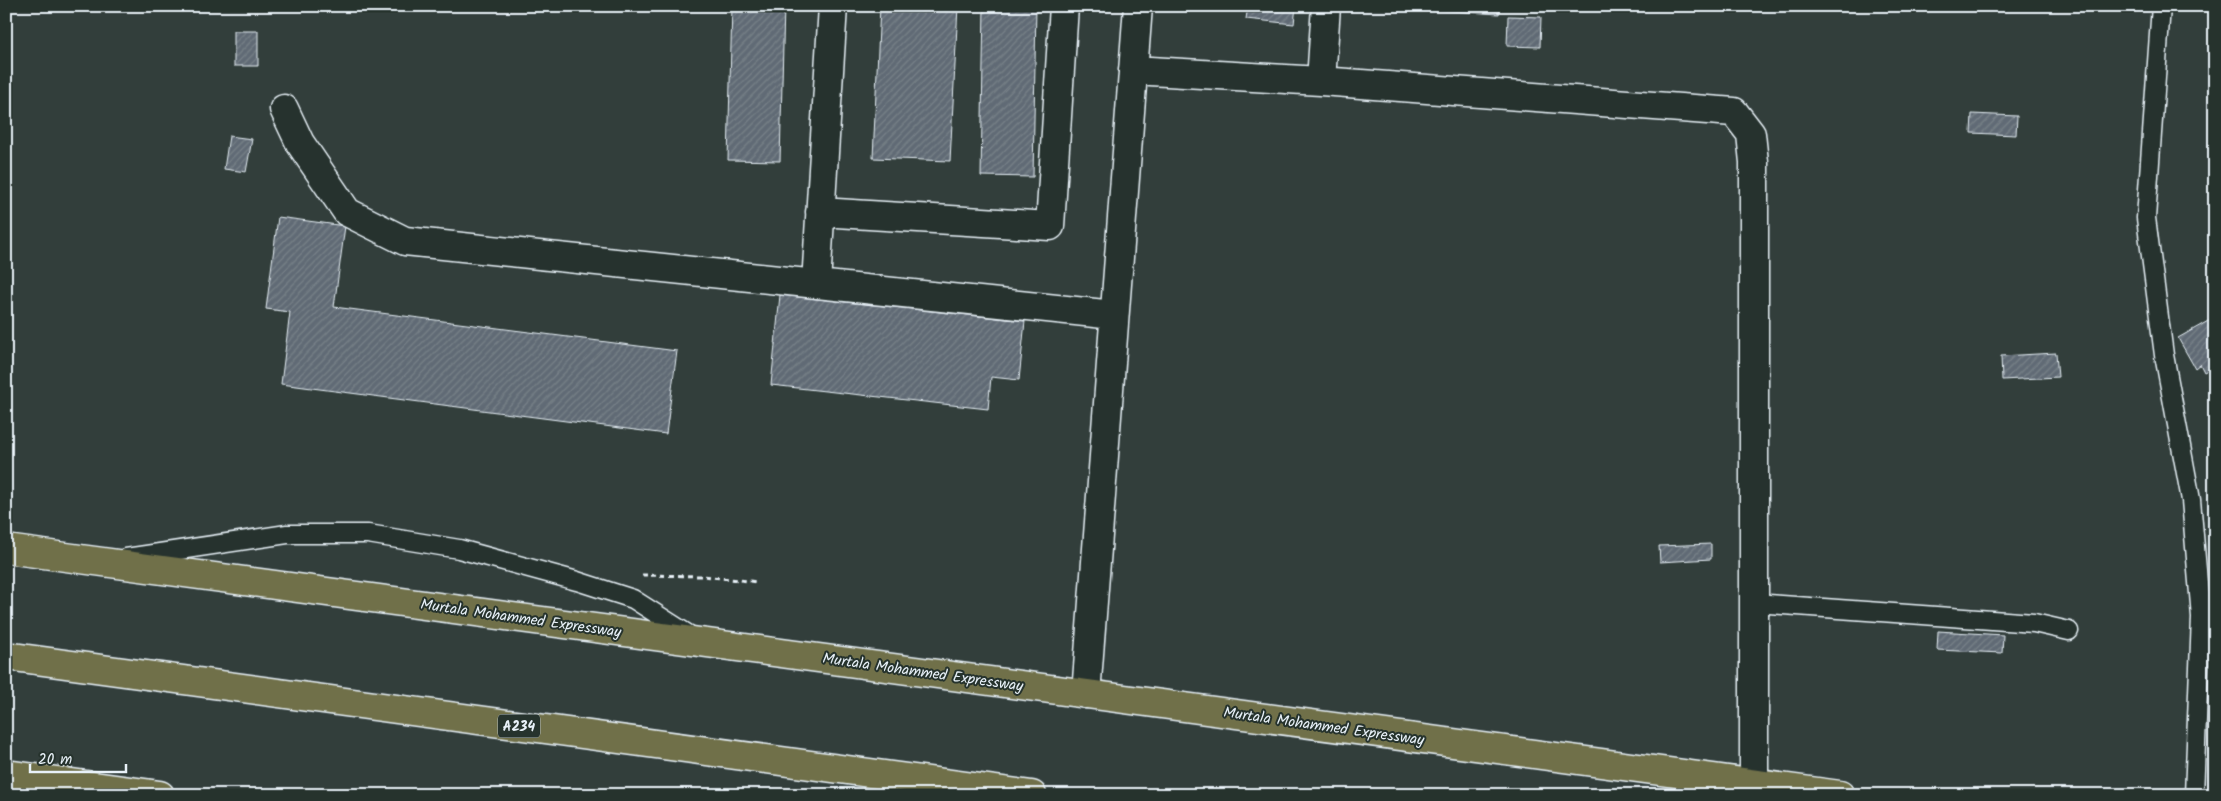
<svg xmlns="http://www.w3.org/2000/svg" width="2221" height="801" font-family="Kalam,sans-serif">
  <defs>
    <pattern id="building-hatch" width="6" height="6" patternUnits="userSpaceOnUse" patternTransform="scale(1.25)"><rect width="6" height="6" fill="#616b75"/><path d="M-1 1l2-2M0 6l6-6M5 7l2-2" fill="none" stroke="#788189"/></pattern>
  </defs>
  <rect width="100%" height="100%" fill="#323e3b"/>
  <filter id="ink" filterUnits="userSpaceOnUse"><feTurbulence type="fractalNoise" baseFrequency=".02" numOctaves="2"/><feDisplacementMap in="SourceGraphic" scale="10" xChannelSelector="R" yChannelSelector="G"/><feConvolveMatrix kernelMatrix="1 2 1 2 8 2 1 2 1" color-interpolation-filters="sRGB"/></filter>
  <g filter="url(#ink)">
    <path fill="url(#building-hatch)" stroke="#e8f1f8" d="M 732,6 L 784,6 L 780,161 L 728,160 Z
      M 880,6 L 958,6 L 950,161 L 873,158 Z
      M 984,6 L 1036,6 L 1033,177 L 981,176 Z
      M 1248,6 L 1296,6 L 1294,24 L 1246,19 Z
      M 1371,6 L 1500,6 L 1499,14 Z
      M 1508,16 L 1541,17 L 1540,47 L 1507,46 Z
      M 234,31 L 258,31 L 258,66 L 234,66 Z
      M 1972,114 L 2017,116 L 2016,135 L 1971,133 Z
      M 229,136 L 252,139 L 246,172 L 224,169 Z
      M 278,217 L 345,226 L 334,307 L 677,351 L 666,434 L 281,384 L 290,312 L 266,309 Z
      M 780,295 L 1025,321 L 1019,380 L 991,377 L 988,409 L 771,385 Z
      M 2210,320 L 2215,328 L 2215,366 L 2204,372 L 2200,364 L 2195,368 L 2178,338 Z
      M 2056,353 L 2058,377 L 2002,380 L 2001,356 Z
      M 1711,544 L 1711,559 L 1660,562 L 1659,546 Z
      M 1938,631 L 2003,635 L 2002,653 L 1937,650 Z"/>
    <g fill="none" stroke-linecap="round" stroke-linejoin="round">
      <defs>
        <path id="lane" d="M 2161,6 L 2146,218 L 2164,355 L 2191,500 L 2201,617 L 2194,795
          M 126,558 L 287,534 L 368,534 L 459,549 L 577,581 L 633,599 L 691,636
          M 1755,603 L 2034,623 L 2069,631"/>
        <path id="street" d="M 1133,70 L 1321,81 L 1326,6
          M 1321,81 L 1734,112 L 1751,134 L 1754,162 L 1754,783
          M 284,109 L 300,143 L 347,212 L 405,241 L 1114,315
          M 820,212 L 1050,226 L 1064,6
          M 816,284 L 833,6
          M 1086,694 L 1138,6"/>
        <path id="highway" d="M 6,549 L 1840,795
          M 6,656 L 1032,795
          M 6,774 L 160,795"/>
      </defs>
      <use href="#lane" stroke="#e8f1f8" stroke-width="21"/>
      <use href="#street" stroke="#e8f1f8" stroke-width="31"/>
      <use href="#highway" stroke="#e8f1f8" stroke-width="31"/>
      <path stroke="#e8f1f8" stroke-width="3" stroke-dasharray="5 4" stroke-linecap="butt" d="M 642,575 L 703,576 L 758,582"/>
      <use href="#lane" stroke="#26332d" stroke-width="18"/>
      <use href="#street" stroke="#26332d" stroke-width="28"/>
      <use href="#highway" stroke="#70704a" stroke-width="28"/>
    </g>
  </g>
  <g text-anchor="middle" stroke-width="4" stroke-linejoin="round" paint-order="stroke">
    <rect fill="#26332d" stroke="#aeb8bb" stroke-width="1" x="498" y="714.5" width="42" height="23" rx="4"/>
    <g font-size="14" font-weight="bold" fill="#e8f1f8">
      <text x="519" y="731">A234</text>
    </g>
    <g font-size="15" fill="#e8f1f8" stroke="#26332d">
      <text transform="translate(521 618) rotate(8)" y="5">Murtala Mohammed Expressway</text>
      <text transform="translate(923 672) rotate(8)" y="5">Murtala Mohammed Expressway</text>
      <text transform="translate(1324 726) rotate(8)" y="5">Murtala Mohammed Expressway</text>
    </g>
  </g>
  <rect width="2221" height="801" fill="none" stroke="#26332d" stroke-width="25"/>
  <rect x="12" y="12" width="2196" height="776" fill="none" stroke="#e8f1f8" stroke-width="2" filter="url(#ink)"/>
  <path d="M30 764v8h96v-8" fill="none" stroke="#e8f1f8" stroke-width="2.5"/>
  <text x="38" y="764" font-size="15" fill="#e8f1f8" stroke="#26332d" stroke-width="4" paint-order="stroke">20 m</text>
</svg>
